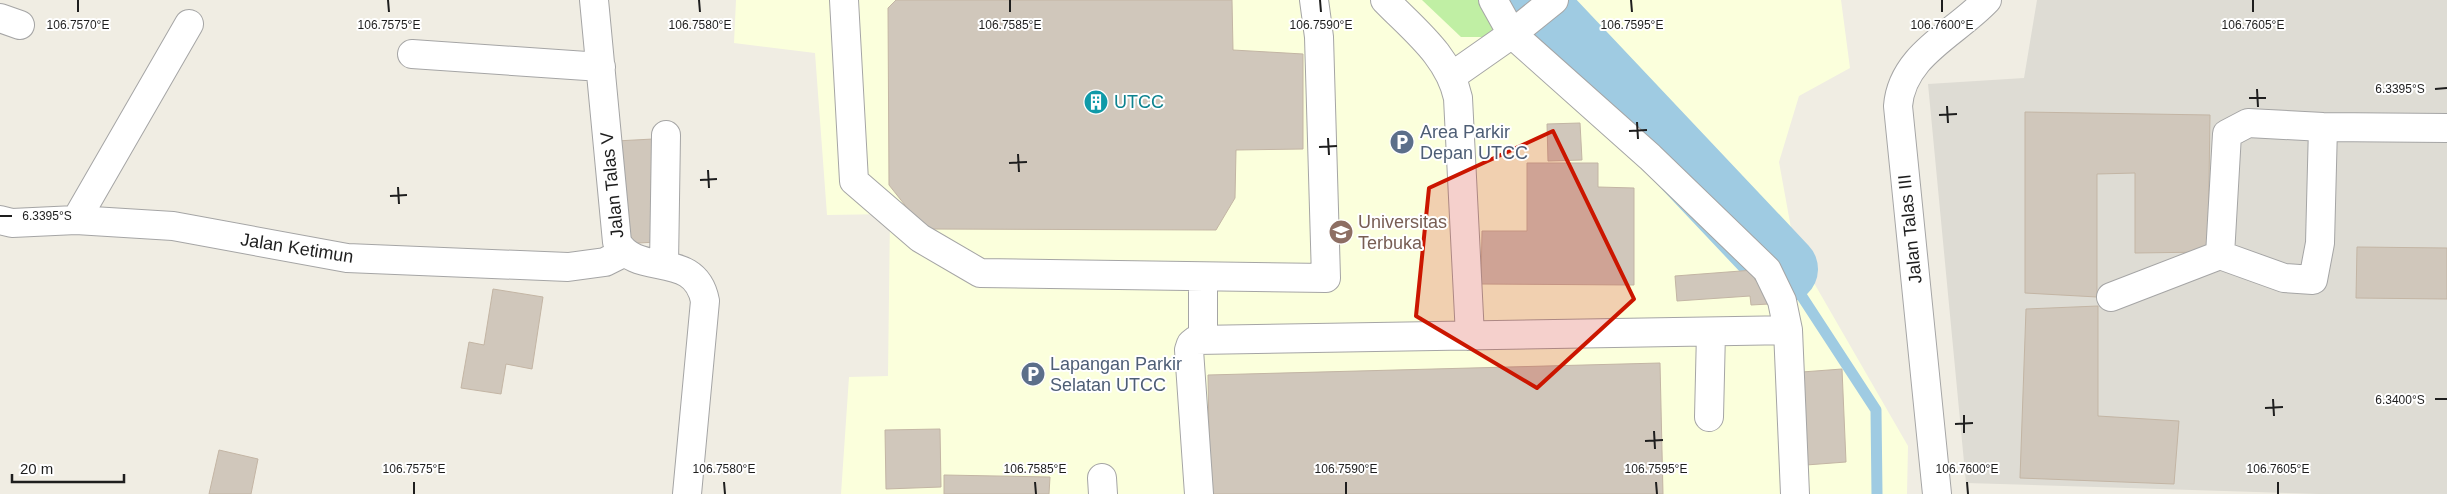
<svg xmlns="http://www.w3.org/2000/svg" width="2447" height="494" font-family="Arial,sans-serif">
  <rect width="100%" height="100%" fill="#f0ede3"/>
  <path fill="#fbffdc" d="M 736,0 L 1841,0 L 1850,68 L 1799,96 L 1779,162 L 1795,250 L 1908,446 L 1907,494 L 841,494 L 849,377 L 888,376 L 890,214 L 827,215 L 815,53 L 734,43 Z"/>
  <path fill="#dedcd4" d="M 2037,0 L 2447,0 L 2447,494 L 2319,494 L 1966,483 L 1928,84 L 2024,78 Z"/>
  <path fill="#c0efa4" d="M 1422,0 L 1496,0 L 1512,18 L 1487,37 L 1461,37 Z"/>
  <g fill="none" stroke-linecap="round" stroke-linejoin="round">
    <path stroke="#9fcbe2" stroke-width="11" d="M 1784,269 L 1876,410 L 1877,494"/>
    <path stroke="#9fcbe2" stroke-width="68" d="M 1530,0 L 1784,269"/>
  </g>
  <path fill="#d0c7bb" stroke="#c3b5a4" d="M 896,0 L 1232,0 L 1233,50 L 1303,54 L 1303,149 L 1236,150 L 1235,198 L 1216,230 L 924,229 L 889,185 L 888,8 Z
    M 2025,112 L 2210,115 L 2208,252 L 2135,253 L 2135,173 L 2097,174 L 2097,297 L 2025,293 Z
    M 1580,123 L 1582,160 L 1548,161 L 1547,124 Z
    M 653,139 L 657,242 L 620,244 L 616,141 Z
    M 1527,163 L 1598,163 L 1598,187 L 1634,188 L 1634,285 L 1481,284 L 1482,231 L 1527,231 Z
    M 2357,247 L 2447,248 L 2447,299 L 2356,298 Z
    M 1754,270 L 1755,280 L 1768,279 L 1769,304 L 1751,305 L 1750,296 L 1677,301 L 1675,276 Z
    M 493,289 L 543,297 L 532,369 L 506,364 L 501,394 L 461,388 L 469,342 L 484,345 Z
    M 2098,306 L 2098,416 L 2179,421 L 2174,484 L 2020,478 L 2026,309 Z
    M 1660,363 L 1663,494 L 1210,494 L 1208,375 Z
    M 1842,369 L 1846,462 L 1806,465 L 1802,372 Z
    M 940,429 L 941,487 L 886,489 L 885,430 Z
    M 219,450 L 258,459 L 251,494 L 209,494 Z
    M 944,475 L 1050,477 L 1049,494 L 944,494 Z"/>
  <g fill="none" stroke-linecap="round" stroke-linejoin="round">
    <defs>
      <path id="minor" d="M 594,0 L 617,242 C 637,278 695,249 705,301 L 687,494
        M 844,0 L 854,181 L 920,238 L 980,273 L 1326,278 L 1319,37 L 1314,0
        M 1385,0 C 1414,30 1449,56 1458,98 L 1470,336
        M 1493,0 L 1512,34 L 1650,157 L 1767,270 L 1782,301 L 1788,330
        M 0,18 L 20,25
        M 412,54 L 601,67
        M 1452,76 L 1512,34 L 1554,0
        M 0,220 L 12,223 L 76,220 L 173,226 L 347,258 L 568,267 L 605,262 L 623,253
        M 76,220 L 189,24
        M 2220,255 L 2284,278 L 2313,280 L 2320,243 L 2323,127
        M 664,265 L 666,135
        M 2111,297 L 2220,255 L 2227,134 L 2248,123 L 2323,127 L 2447,128
        M 1203,338 L 1203,277
        M 1709,417 L 1711,332
        M 1102,478 L 1103,494
        M 1199,494 L 1189,350 L 1191,344 L 1196,340 L 1788,330 L 1795,494
        M 1937,494 L 1898,106 C 1902,55 1955,34 1987,0"/>
    </defs>
    <use href="#minor" stroke="#a5a5a5" stroke-width="30"/>
    <use href="#minor" stroke="#fff" stroke-width="28"/>
  </g>
  <path fill="#cb1600" fill-opacity="0.2" stroke="#cb1600" stroke-width="4" stroke-linejoin="round" d="M 1553,131 L 1634,299 L 1537,388 L 1416,316 L 1429,188 Z"/>
  <path fill="none" stroke="#1e1e1e" stroke-width="2" d="M 78,0 L 78,12M 388,0 L 389,12M 699,0 L 700,12M 1010,0 L 1010,12M 1320,0 L 1321,12M 1631,0 L 1632,12M 1942,0 L 1942,12M 2253,0 L 2253,12M 2257,89 L 2258,107M 2435,89 L 2447,88M 2249,98 L 2266,98M 1947,106 L 1948,123M 1939,115 L 1957,114M 1637,122 L 1638,139M 1629,131 L 1647,130M 1328,138 L 1329,155M 1319,147 L 1337,146M 1018,154 L 1019,172M 1009,163 L 1027,162M 708,170 L 709,188M 700,180 L 717,179M 398,187 L 399,204M 390,196 L 407,195M 0,216 L 12,216M 2273,399 L 2274,416M 2435,399 L 2447,399M 2265,408 L 2283,407M 1964,415 L 1964,433M 1955,424 L 1973,423M 1654,431 L 1655,449M 1645,441 L 1663,440M 414,482 L 414,494M 724,482 L 725,494M 1035,482 L 1036,494M 1346,482 L 1346,494M 1656,482 L 1657,494M 1967,482 L 1968,494M 2278,482 L 2278,494"/>
  <defs>
    <symbol id="building-disc" viewBox="-11 -11 22 22"><circle r="9.5" fill="#0f9aa8" stroke="#fff"/><path d="M-4-6H4V6H1V3H-1V6H-4ZM-2.5-4.3h1.7v1.8h-1.7ZM.8-4.3h1.7v1.8H.8ZM-2.5-1h1.7V.8h-1.7ZM.8-1h1.7V.8H.8Z" fill="#fff"/></symbol>
    <symbol id="parking-disc" viewBox="-11 -11 22 22"><circle r="9.5" fill="#5c6f8a" stroke="#fff"/><path d="M-3.5-5.5H1a3.5 3.5 0 0 1 0 7H-1V5.5H-3.5ZM-1-3.4V-.6H.8a1.4 1.4 0 0 0 0-2.8Z" fill="#fff"/></symbol>
    <symbol id="university-disc" viewBox="-11 -11 22 22"><circle r="9.5" fill="#8d6e63" stroke="#fff"/><path d="M0-5L7-2L0 1L-7-2ZM-4 1L0 2.5L4 1V4Q0 6-4 4Z" fill="#fff"/></symbol>
  </defs>
  <g fill-rule="evenodd">
    <use href="#building-disc" x="1082" y="88" width="28" height="28"/>
    <use href="#parking-disc" x="1388" y="128" width="28" height="28"/>
    <use href="#university-disc" x="1327" y="218" width="28" height="28"/>
    <use href="#parking-disc" x="1019" y="360" width="28" height="28"/>
  </g>
  <g text-anchor="middle" stroke-width="4" stroke-linejoin="round" paint-order="stroke">
    <g font-size="18" fill="#0d838f" stroke="#fff" text-anchor="start">
      <text x="1114" y="108">UTCC</text>
    </g>
    <g font-size="18" fill="#4e5e75" stroke="#fff" text-anchor="start">
      <text x="1420" y="138">Area Parkir<tspan x="1420" dy="21">Depan UTCC</tspan></text>
      <text x="1050" y="370">Lapangan Parkir<tspan x="1050" dy="21">Selatan UTCC</tspan></text>
    </g>
    <g font-size="18" fill="#1e1e1e" stroke="#fff">
      <text transform="translate(612 185) rotate(-96)" y="6">Jalan Talas V</text>
      <text transform="translate(1910 229) rotate(-96)" y="6">Jalan Talas III</text>
      <text transform="translate(297 248) rotate(9)" y="6">Jalan Ketimun</text>
    </g>
    <g font-size="18" fill="#785e54" stroke="#fff" text-anchor="start">
      <text x="1358" y="228">Universitas<tspan x="1358" dy="21">Terbuka</tspan></text>
    </g>
  </g>
  <g font-size="12" text-anchor="middle" fill="#1e1e1e" stroke="#fff" stroke-width="4" stroke-linejoin="round" paint-order="stroke">
    <text x="78" y="29">106.7570°E</text>
    <text x="389" y="29">106.7575°E</text>
    <text x="700" y="29">106.7580°E</text>
    <text x="1010" y="29">106.7585°E</text>
    <text x="1321" y="29">106.7590°E</text>
    <text x="1632" y="29">106.7595°E</text>
    <text x="1942" y="29">106.7600°E</text>
    <text x="2253" y="29">106.7605°E</text>
    <text x="2400" y="93">6.3395°S</text>
    <text x="47" y="220">6.3395°S</text>
    <text x="2400" y="404">6.3400°S</text>
    <text x="414" y="473">106.7575°E</text>
    <text x="724" y="473">106.7580°E</text>
    <text x="1035" y="473">106.7585°E</text>
    <text x="1346" y="473">106.7590°E</text>
    <text x="1656" y="473">106.7595°E</text>
    <text x="1967" y="473">106.7600°E</text>
    <text x="2278" y="473">106.7605°E</text>
  </g>
  <path d="M12 474v8h112v-8" fill="none" stroke="#1e1e1e" stroke-width="2.5"/>
  <text x="20" y="474" font-size="15" fill="#1e1e1e" stroke="#ffffff" stroke-width="4" paint-order="stroke">20 m</text>
</svg>
